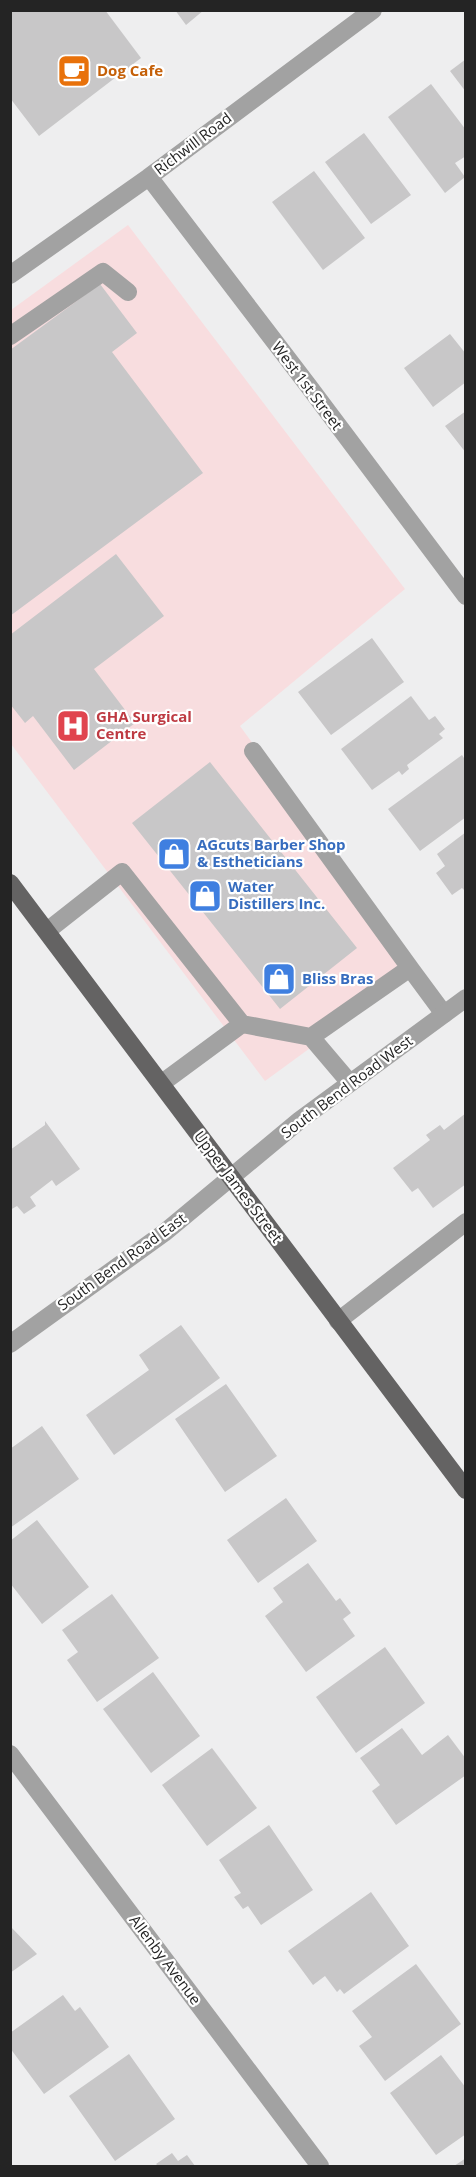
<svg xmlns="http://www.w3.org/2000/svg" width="476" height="2177" font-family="'Open Sans',sans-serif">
  <rect width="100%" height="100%" fill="#eeeeef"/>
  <path fill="#f8dddf" d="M 128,225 L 405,589 L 240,726 L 417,970 L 265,1081 L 11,744 L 11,310 Z"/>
  <path fill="#c8c7c8" d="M 10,10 L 105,10 L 141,58 L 39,136 L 10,98 Z
    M 175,10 L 204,10 L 186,25 Z
    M 466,59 L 466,92 L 450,71 Z
    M 431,84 L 466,130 L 466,156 L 455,163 L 465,177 L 445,193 L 388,117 Z
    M 364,133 L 411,195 L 371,224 L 325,162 Z
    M 314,171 L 365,238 L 323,270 L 272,202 Z
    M 100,284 L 137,333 L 112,352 L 203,473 L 10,616 L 10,350 Z
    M 450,334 L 466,354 L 466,382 L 433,407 L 404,368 Z
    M 466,411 L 466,453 L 445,426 Z
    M 116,554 L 164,616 L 94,669 L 135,723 L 74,770 L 33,716 L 25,723 L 10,704 L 10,635 Z
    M 372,638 L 404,682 L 331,735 L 298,692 Z
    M 411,696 L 429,720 L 435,716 L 445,729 L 439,734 L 443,738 L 407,765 L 409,769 L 402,775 L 399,771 L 372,790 L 341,749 Z
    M 462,755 L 466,761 L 466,817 L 420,851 L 388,809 Z
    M 210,762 L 357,948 L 280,1009 L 132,823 Z
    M 466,832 L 466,892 L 462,888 L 452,895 L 436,873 L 445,866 L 437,854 Z
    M 466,1113 L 466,1184 L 433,1208 L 418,1188 L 412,1192 L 393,1168 L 430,1140 L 426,1135 L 440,1125 L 444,1130 Z
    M 45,1121 L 80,1169 L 56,1186 L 52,1180 L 30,1197 L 36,1206 L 24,1214 L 17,1206 L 10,1210 L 10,1150 L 45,1125 Z
    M 181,1325 L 220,1378 L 114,1455 L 86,1415 L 149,1370 L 139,1355 Z
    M 226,1384 L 277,1456 L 225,1492 L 175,1419 Z
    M 42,1426 L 79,1479 L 10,1528 L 10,1449 Z
    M 286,1498 L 317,1541 L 258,1583 L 227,1540 Z
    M 37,1520 L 89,1587 L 42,1624 L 10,1583 L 10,1541 Z
    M 308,1563 L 336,1601 L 340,1598 L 351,1613 L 343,1619 L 355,1636 L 306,1672 L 265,1616 L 283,1602 L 273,1588 Z
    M 112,1594 L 159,1658 L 97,1702 L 67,1660 L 78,1652 L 62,1630 Z
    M 385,1647 L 425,1703 L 356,1753 L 316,1697 Z
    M 153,1672 L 200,1736 L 151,1773 L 103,1709 Z
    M 402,1728 L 422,1755 L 448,1735 L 466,1759 L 466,1775 L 396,1825 L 372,1791 L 380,1785 L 360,1758 Z
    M 212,1748 L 257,1808 L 207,1846 L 162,1785 Z
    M 269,1825 L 313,1890 L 261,1925 L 248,1906 L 243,1909 L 234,1897 L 241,1893 L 219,1860 Z
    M 371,1892 L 409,1946 L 344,1994 L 340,1989 L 337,1992 L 325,1976 L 313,1985 L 288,1951 Z
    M 10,1926 L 37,1954 L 10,1973 Z
    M 416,1964 L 461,2024 L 385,2081 L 359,2046 L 372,2037 L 352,2011 Z
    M 63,1995 L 75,2011 L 80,2007 L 109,2047 L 44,2094 L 10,2048 L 10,2033 Z
    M 129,2054 L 175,2119 L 115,2161 L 69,2096 Z
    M 441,2055 L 466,2088 L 466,2134 L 436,2155 L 390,2093 Z
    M 172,2153 L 178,2161 L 187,2155 L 195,2166 L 158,2166 L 156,2164 Z
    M 466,2158 L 466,2166 L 454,2166 Z"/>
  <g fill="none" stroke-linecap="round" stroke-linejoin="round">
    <path stroke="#a2a2a2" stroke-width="18" d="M 10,336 L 103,272 L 128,292
      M 253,751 L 410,968
      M 47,931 L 122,872 L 242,1024 L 162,1083
      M 242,1024 L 311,1037
      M 350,1083 L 311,1037 L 410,968 L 444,1014
      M 338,1321 L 466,1222"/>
    <path stroke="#a2a2a2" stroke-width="18" d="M 149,177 L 307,384 L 466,596
      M 10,275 L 149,177 L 373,10
      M 10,1344 L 164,1233 L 300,1120 L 466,998
      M 10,1754 L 320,2166"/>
    <path stroke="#646363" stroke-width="18" d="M 10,883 L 466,1490"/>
  </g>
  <defs>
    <symbol id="cafe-square" viewBox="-11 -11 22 22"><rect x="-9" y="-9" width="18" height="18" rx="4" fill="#e8710a" stroke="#fff"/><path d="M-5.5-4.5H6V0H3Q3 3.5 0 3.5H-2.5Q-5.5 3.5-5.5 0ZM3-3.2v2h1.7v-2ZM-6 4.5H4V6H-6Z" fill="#fff"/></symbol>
    <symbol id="hospital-square" viewBox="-11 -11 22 22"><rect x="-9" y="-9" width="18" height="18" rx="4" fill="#e0444e" stroke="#fff"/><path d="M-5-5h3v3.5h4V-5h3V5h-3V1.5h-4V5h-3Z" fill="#fff"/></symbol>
    <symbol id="shop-square" viewBox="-11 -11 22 22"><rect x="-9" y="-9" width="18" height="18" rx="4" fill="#3f7fe0" stroke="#fff"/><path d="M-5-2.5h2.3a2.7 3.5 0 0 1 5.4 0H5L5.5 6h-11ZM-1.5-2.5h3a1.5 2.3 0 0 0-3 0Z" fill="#fff"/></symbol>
  </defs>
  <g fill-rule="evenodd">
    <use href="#cafe-square" x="55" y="52" width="38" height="38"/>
    <use href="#hospital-square" x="54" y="707" width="38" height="38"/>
    <use href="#shop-square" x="155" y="835" width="38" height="38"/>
    <use href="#shop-square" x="186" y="877" width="38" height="38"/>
    <use href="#shop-square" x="260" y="960" width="38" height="38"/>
  </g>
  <g text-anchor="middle" stroke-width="4.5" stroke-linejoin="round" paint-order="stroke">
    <g font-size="15" font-weight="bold" fill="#c56008" stroke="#fff" text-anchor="start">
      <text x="97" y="76">Dog Cafe</text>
    </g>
    <g font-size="15" fill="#242424" stroke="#fff">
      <text transform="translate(193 144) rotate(-37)" y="5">Richwill Road</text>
      <text transform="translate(307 386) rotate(53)" y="5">West 1st Street</text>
      <text transform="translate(347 1087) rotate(-37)" y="5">South Bend Road West</text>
      <text transform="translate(238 1187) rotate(53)" y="5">Upper James Street</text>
      <text transform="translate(122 1262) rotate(-36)" y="5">South Bend Road East</text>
      <text transform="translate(165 1960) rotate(53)" y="5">Allenby Avenue</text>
    </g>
    <g font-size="15" font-weight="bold" fill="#be3a42" stroke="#fff" text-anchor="start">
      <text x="96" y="722">GHA Surgical<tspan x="96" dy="17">Centre</tspan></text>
    </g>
    <g font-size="15" font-weight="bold" fill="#366cbe" stroke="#fff" text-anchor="start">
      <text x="197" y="850">AGcuts Barber Shop<tspan x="197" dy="17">&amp; Estheticians</tspan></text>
      <text x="228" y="892">Water<tspan x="228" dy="17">Distillers Inc.</tspan></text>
      <text x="302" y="984">Bliss Bras</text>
    </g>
  </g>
  <rect width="476" height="2177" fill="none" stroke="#242424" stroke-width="24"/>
</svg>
